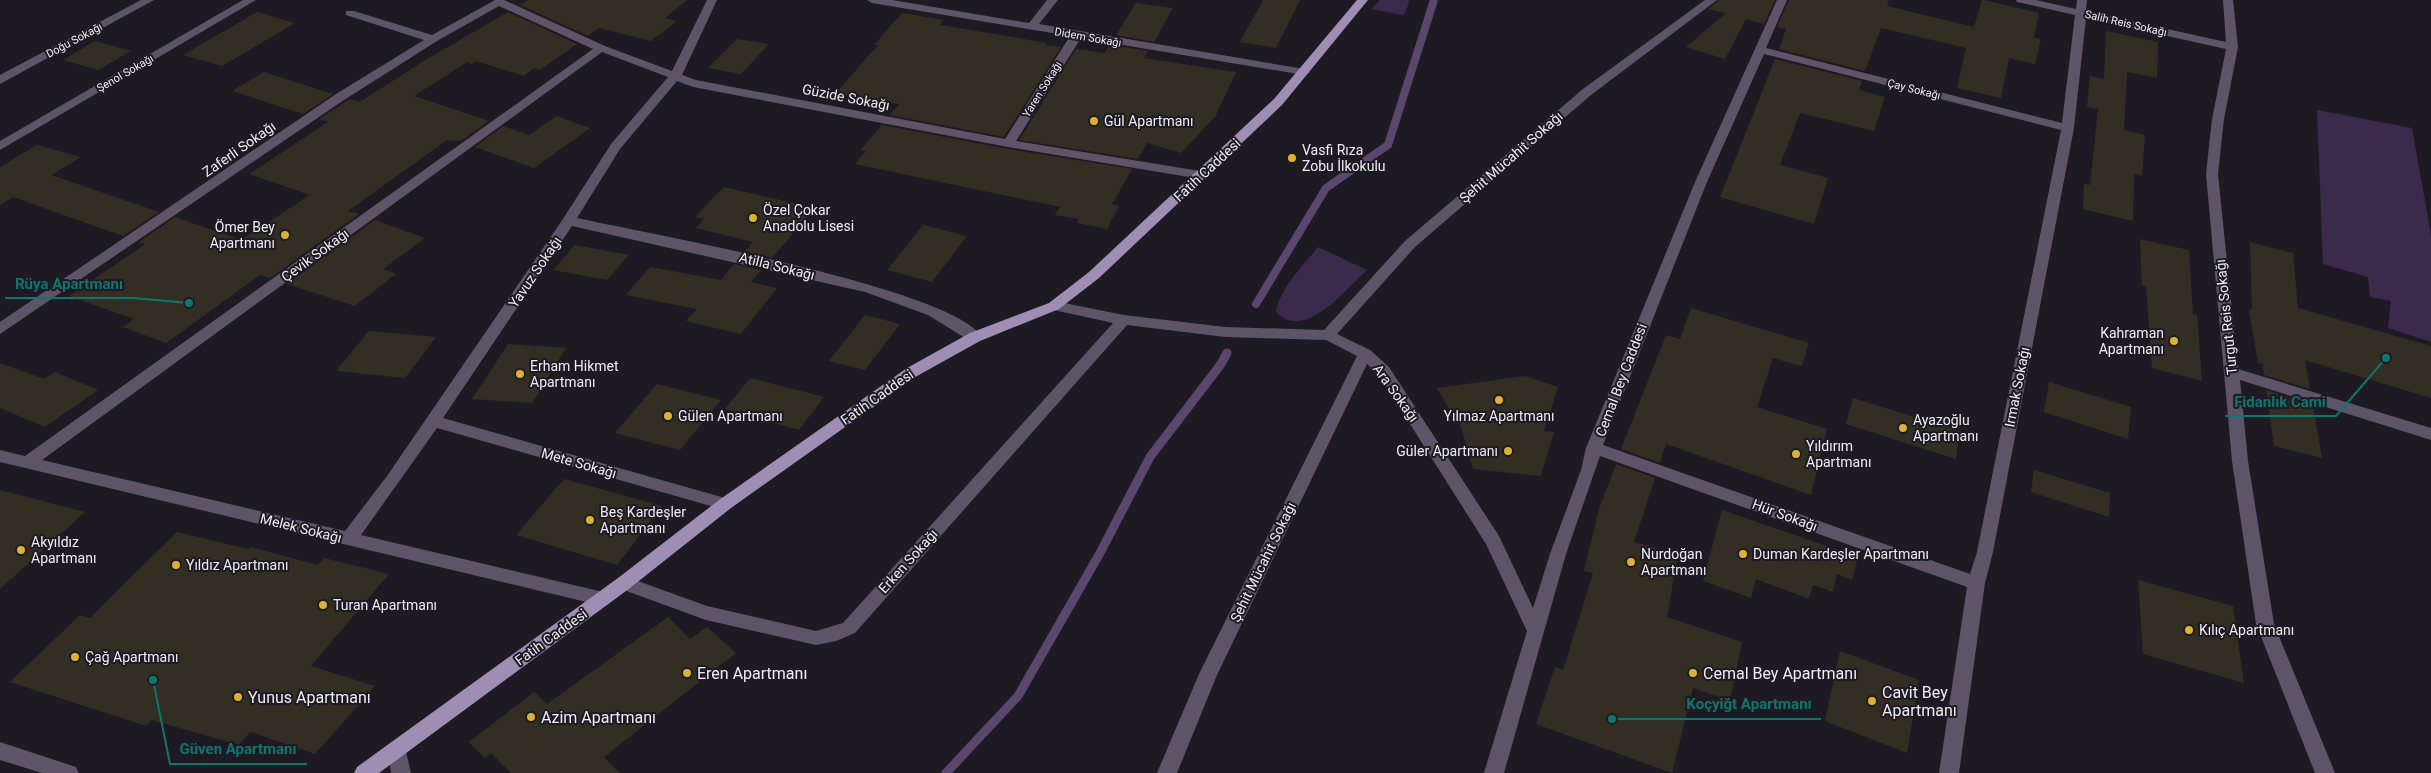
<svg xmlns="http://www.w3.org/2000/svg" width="2431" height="773" font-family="Roboto,sans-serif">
  <rect width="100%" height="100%" fill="#1e1a23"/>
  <path fill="#3c2a4c" d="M 1380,0 L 1409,0 L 1408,6 L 1403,15 L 1372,9 Z
    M 2317,110 L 2412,128 L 2431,235 L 2431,342 L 2388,328 L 2391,301 L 2370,297 L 2368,277 L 2323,264 Z
    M 1318,247 L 1367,270 C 1347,288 1303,344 1276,311 C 1281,287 1303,266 1318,247 Z"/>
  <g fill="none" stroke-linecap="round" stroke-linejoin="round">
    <path stroke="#5b466e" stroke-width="8" d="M 1256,304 L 1326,188 L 1388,145 L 1434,0"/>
    <path stroke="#5b466e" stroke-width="9" d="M 946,773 L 1018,696 L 1100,553 L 1150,457 L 1221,364 L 1227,353"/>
  </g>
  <path fill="#322e24" d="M 528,0 L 687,0 L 665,18 L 677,21 L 651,41 L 599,28 L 588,36 L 520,5 Z
    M 1263,0 L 1300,0 L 1276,48 L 1240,42 Z
    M 1719,0 L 1775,0 L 1764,24 L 1746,19 L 1725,59 L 1686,47 L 1726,13 L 1708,9 Z
    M 1789,0 L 1889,0 L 1887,6 L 1974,27 L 1982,0 L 1984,0 L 2039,13 L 2034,38 L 2041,39 L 2035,64 L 2009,58 L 2001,98 L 1957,88 L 1966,48 L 1881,28 L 1865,71 L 1779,49 L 1786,29 L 1777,27 Z
    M 1136,3 L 1173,8 L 1154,42 L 1116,35 Z
    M 257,12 L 295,23 L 222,66 L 183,55 Z
    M 508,12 L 577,44 L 540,70 L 534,68 L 524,76 L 476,61 L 471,64 L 467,62 L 414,96 L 489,121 L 461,141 L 447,140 L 348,211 L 359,214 L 270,278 L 260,275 L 166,343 L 123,327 L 134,319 L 69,296 L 134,252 L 145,244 L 139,242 L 175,217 L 241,240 L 310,195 L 249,174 L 328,122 L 319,119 L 350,99 L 360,102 L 422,62 Z
    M 902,13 L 944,20 L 940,25 L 1047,43 L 1046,45 L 1061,47 L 1004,137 L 890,115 L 899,104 L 836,93 L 878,45 L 874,45 Z
    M 2106,31 L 2158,42 L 2157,78 L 2127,72 L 2124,130 L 2145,135 L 2142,176 L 2134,174 L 2133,221 L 2083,209 L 2084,184 L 2090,185 L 2098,109 L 2087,107 L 2090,76 L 2104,79 Z
    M 737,39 L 769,44 L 741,74 L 708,68 Z
    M 95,41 L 131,51 L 98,70 L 63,60 Z
    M 1110,45 L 1148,51 L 1144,58 L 1236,72 L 1215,117 L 1181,153 L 1147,143 L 1138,159 L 1019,140 L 1076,49 L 1105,53 Z
    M 1775,59 L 1862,81 L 1859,90 L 1885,97 L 1874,131 L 1800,113 L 1780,165 L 1828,178 L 1814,224 L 1720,197 Z
    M 264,72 L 333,94 L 303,114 L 232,91 Z
    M 556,116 L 590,128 L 534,168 L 475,147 L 503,126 L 529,135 Z
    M 882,125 L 1008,149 L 1132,169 L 1112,204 L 1119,206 L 1107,229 L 1077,223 L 1079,219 L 1055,215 L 1060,207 L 855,164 L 866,151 L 860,150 Z
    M 37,145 L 81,157 L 51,175 L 159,212 L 123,236 L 13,197 L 0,205 L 0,167 Z
    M 724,187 L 815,208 L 772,258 L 745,251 L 753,242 L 696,228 L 704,219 L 695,217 Z
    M 375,220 L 425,238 L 383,269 L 396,274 L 355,306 L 287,284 Z
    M 923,225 L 967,236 L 932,282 L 887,270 Z
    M 2140,239 L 2189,250 L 2193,314 L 2197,315 L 2202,381 L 2152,368 L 2146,287 L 2142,286 Z
    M 2250,242 L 2293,253 L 2298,308 L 2431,346 L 2431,398 L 2305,360 L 2310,389 L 2264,375 L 2262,364 L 2258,363 L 2249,309 L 2252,310 Z
    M 575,245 L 629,255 L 607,280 L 553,270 Z
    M 734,264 L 761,270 L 751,282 L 777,288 L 741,334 L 686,321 L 697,309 L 626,295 L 650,267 L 721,280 Z
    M 1691,308 L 1809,343 L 1802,366 L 1773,358 L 1757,407 L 1827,429 L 1811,495 L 1666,444 L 1660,463 L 1621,449 L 1666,335 L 1680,339 Z
    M 865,315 L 900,324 L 865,370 L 829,361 Z
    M 369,331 L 436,337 L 405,378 L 336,371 Z
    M 508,344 L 566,348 L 532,403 L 472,399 Z
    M 0,363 L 44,379 L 55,372 L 98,390 L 45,427 L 0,408 Z
    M 1525,376 L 1558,387 L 1544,431 L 1554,432 L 1541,476 L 1473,469 L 1458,416 L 1453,416 L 1437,388 Z
    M 750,378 L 824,397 L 799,430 L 725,409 Z
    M 2049,382 L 2131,407 L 2128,439 L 2044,412 Z
    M 657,384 L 721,400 L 680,450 L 615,433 Z
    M 2266,390 L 2313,405 L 2322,458 L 2274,446 Z
    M 1853,398 L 1960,431 L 1956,459 L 1846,424 Z
    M 1616,464 L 1655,478 L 1634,542 L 1678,554 L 1667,617 L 1742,642 L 1730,701 L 1693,688 L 1672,773 L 1536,724 L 1555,667 L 1563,670 L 1593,573 L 1584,571 L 1599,509 Z
    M 2034,470 L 2110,493 L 2109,517 L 2031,492 Z
    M 564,479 L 662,506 L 617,565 L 516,535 Z
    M 0,490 L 85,512 L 0,589 Z
    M 1722,510 L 1858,557 L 1852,580 L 1837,574 L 1833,592 L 1813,585 L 1809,599 L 1756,579 L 1751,598 L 1703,581 Z
    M 177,532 L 248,549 L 250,547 L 318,565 L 324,558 L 389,574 L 311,666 L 375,686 L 315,754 L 250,732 L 239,745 L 152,720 L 146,726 L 10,682 L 80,615 L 90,618 Z
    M 2138,580 L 2233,606 L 2244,683 L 2143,654 Z
    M 668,617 L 690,639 L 707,627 L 736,653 L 604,757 L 620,773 L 511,773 L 491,753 L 485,758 L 469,742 L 534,692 L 547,704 Z
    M 1840,651 L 1919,680 L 1907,753 L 1825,721 Z"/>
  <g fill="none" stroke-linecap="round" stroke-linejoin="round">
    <path fill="#5d5467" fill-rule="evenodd" d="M 141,0 L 154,0 L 0,84 L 0,75 Z
      M 243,0 L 256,0 L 0,150 L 0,141 Z
      M 495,0 L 504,0 L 605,46 L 672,71 L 707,0 L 717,0 L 682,75 L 696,80 L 1005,139 L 1070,36 L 872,3 L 867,0 L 892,0 L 1029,23 L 1047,0 L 1058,0 L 1039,24 L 1304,69 L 1310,72 L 1304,75 L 1081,38 L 1016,141 L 1206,172 L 1207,175 L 1201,179 L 1008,147 L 693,87 L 677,81 L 620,149 L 577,218 C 645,233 953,288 982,337 L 980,341 L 970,341 L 928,315 L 865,292 L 572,226 L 443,418 L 725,498 L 731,500 L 733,504 L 731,508 L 725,510 L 437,428 L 361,535 L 603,592 L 609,594 L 612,599 L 609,604 L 603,606 L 0,462 L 0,450 L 25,456 L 593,49 L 499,6 L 437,41 L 344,100 L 0,334 L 0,322 L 336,94 L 424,40 L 346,15 L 346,11 L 354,11 L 432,35 ZM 602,52 L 668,77 L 611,144 L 563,219 L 387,476 L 345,531 L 42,460 Z
      M 1705,0 L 1717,0 L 1591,95 L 1415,247 L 1337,334 L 1370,350 L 1389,367 L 1499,536 L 1533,608 L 1550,554 L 1581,470 L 1586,448 L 1695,182 L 1777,0 L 1787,0 L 1766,48 L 2062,123 L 2075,15 L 2017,2 L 2016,0 L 2036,0 L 2076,9 L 2077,0 L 2087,0 L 2086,11 L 2226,42 L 2223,0 L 2233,0 L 2238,47 L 2224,119 L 2218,174 L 2238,369 L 2431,428 L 2431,440 L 2240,380 L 2248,461 L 2274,624 L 2335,773 L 2315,773 L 2256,624 L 2232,461 L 2206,174 L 2212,119 L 2226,49 L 2086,18 L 2074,128 L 1993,552 L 1985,583 L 1959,773 L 1939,773 L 1967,587 L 1600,456 L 1566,554 L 1504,773 L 1484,773 L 1527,631 L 1486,544 L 1379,375 L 1367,364 L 1217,675 L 1177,773 L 1157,773 L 1199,674 L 1357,356 L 1326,340 L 1225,337 L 1127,325 L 855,633 L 836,641 L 816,645 L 706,620 L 618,588 L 615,583 L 618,578 L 624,576 L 707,606 L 816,631 L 843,623 L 1113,323 L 1049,309 L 1047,306 L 1049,303 L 1054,301 L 1124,315 L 1225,327 L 1324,330 L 1405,241 L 1583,89 ZM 1764,54 L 2061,130 L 1977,552 L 1970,574 L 1603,445 L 1707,182 Z
      M 397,740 L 404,743 L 411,773 L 391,773 L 388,749 L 390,743 Z
      M 0,742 L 76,767 L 79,773 L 42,773 L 0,760 Z"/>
    <path fill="#a08db3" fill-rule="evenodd" d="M 1357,0 L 1368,0 L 1282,105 L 1099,278 L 1059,309 L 980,341 L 917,376 L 731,508 L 630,588 L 379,773 L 354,773 L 357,767 L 618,578 L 719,500 L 907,368 L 970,333 L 1049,303 L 1089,272 L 1274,99 Z"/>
  </g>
  <g fill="#dcb233" stroke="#1e1a23" stroke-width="2">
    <circle cx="1094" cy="121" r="5"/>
    <circle cx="1292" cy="158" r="5"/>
    <circle cx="753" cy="218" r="5"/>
    <circle cx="285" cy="235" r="5"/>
    <circle cx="2174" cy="341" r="5"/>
    <circle cx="520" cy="374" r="5"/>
    <circle cx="1499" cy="400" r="5"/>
    <circle cx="668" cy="416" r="5"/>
    <circle cx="1903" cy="428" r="5"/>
    <circle cx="1508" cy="451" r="5"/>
    <circle cx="1796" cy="454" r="5"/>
    <circle cx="590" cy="520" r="5"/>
    <circle cx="21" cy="550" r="5"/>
    <circle cx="1743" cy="554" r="5"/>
    <circle cx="1631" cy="562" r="5"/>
    <circle cx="176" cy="565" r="5"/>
    <circle cx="323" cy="605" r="5"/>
    <circle cx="2189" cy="630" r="5"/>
    <circle cx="75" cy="657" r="5"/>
    <circle cx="687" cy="673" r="5"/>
    <circle cx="1693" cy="673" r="5"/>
    <circle cx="238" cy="697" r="5"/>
    <circle cx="1872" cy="701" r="5"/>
    <circle cx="531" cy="717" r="5"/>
  </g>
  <g text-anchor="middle" stroke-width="4" stroke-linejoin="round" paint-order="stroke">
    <g font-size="11" fill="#efecf3" stroke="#1e1a23">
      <text transform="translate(2126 23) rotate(13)" y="4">Salih Reis Sokağı</text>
      <text transform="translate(1088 37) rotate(10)" y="4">Didem Sokağı</text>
      <text transform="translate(74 40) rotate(-28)" y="4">Doğu Sokağı</text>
      <text transform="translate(125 73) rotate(-30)" y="4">Şenol Sokağı</text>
      <text transform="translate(1042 89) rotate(-58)" y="4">Yaren Sokağı</text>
      <text transform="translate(1914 89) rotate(14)" y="4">Çay Sokağı</text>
    </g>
    <g font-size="14" fill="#efecf3" stroke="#1e1a23">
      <text transform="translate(846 97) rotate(11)" y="5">Güzide Sokağı</text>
      <text transform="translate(239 149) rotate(-35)" y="5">Zaferli Sokağı</text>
      <text transform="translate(1511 157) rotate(-41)" y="5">Şehit Mücahit Sokağı</text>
      <text transform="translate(1207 170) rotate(-43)" y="5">Fatih Caddesi</text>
      <text transform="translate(315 255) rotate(-36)" y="5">Çevik Sokağı</text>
      <text transform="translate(777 266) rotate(14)" y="5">Atilla Sokağı</text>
      <text transform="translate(535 272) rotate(-56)" y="5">Yavuz Sokağı</text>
      <text transform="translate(2226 317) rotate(-96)" y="5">Turgut Reis Sokağı</text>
      <text transform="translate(1621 380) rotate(-69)" y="5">Cemal Bey Caddesi</text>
      <text transform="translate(2017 387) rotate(-79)" y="5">Irmak Sokağı</text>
      <text transform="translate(1396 393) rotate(54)" y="5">Ara Sokağı</text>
      <text transform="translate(877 397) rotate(-35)" y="5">Fatih Caddesi</text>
      <text transform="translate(579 463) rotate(16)" y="5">Mete Sokağı</text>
      <text transform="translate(1785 515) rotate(20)" y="5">Hür Sokağı</text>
      <text transform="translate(301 528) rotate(14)" y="5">Melek Sokağı</text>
      <text transform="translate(908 561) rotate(-48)" y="5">Erken Sokağı</text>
      <text transform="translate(1263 562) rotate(-64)" y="5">Şehit Mücahit Sokağı</text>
      <text transform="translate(551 637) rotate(-36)" y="5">Fatih Caddesi</text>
    </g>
    <g font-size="14" fill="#efecf3" stroke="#1e1a23" text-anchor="start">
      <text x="1104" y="126">Gül Apartmanı</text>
      <text x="1302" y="155">Vasfi Rıza<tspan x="1302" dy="16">Zobu İlkokulu</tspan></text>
      <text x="763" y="215">Özel Çokar<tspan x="763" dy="16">Anadolu Lisesi</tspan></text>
      <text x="275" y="232" text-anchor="end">Ömer Bey<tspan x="275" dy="16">Apartmanı</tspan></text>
      <text x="2164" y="338" text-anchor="end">Kahraman<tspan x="2164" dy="16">Apartmanı</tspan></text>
      <text x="530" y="371">Erham Hikmet<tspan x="530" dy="16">Apartmanı</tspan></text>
      <text x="678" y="421">Gülen Apartmanı</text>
      <text x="1499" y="421" text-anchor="middle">Yılmaz Apartmanı</text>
      <text x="1913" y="425">Ayazoğlu<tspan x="1913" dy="16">Apartmanı</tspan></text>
      <text x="1806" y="451">Yıldırım<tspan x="1806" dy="16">Apartmanı</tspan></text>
      <text x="1498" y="456" text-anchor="end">Güler Apartmanı</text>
      <text x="600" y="517">Beş Kardeşler<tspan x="600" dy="16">Apartmanı</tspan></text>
      <text x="31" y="547">Akyıldız<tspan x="31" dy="16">Apartmanı</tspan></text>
      <text x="1641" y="559">Nurdoğan<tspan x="1641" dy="16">Apartmanı</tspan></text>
      <text x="1753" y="559">Duman Kardeşler Apartmanı</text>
      <text x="186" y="570">Yıldız Apartmanı</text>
      <text x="333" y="610">Turan Apartmanı</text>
      <text x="2199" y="635">Kılıç Apartmanı</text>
      <text x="85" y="662">Çağ Apartmanı</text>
    </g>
    <g font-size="16" fill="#efecf3" stroke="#1e1a23" text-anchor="start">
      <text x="697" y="679">Eren Apartmanı</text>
      <text x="1703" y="679">Cemal Bey Apartmanı</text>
      <text x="1882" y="698">Cavit Bey<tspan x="1882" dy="18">Apartmanı</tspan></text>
      <text x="248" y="703">Yunus Apartmanı</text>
      <text x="541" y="723">Azim Apartmanı</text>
    </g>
  </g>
  <path fill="none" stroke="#0f766e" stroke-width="2" d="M189 303L133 298H5M2386 358L2336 416H2225M1612 719L1676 719H1821M153 680L170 764H307"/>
  <g fill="#0f766e" stroke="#1e1a23" stroke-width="2">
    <circle cx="189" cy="303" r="5"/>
    <circle cx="2386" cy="358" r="5"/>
    <circle cx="1612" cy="719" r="5"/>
    <circle cx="153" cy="680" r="5"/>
  </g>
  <g font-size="15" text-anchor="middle" font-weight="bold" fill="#0f766e" stroke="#1e1a23" stroke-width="4" stroke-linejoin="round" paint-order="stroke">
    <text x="69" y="289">Rüya Apartmanı</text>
    <text x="2280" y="407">Fidanlık Cami</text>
    <text x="1749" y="709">Koçyiğt Apartmanı</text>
    <text x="238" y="754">Güven Apartmanı</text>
  </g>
</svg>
